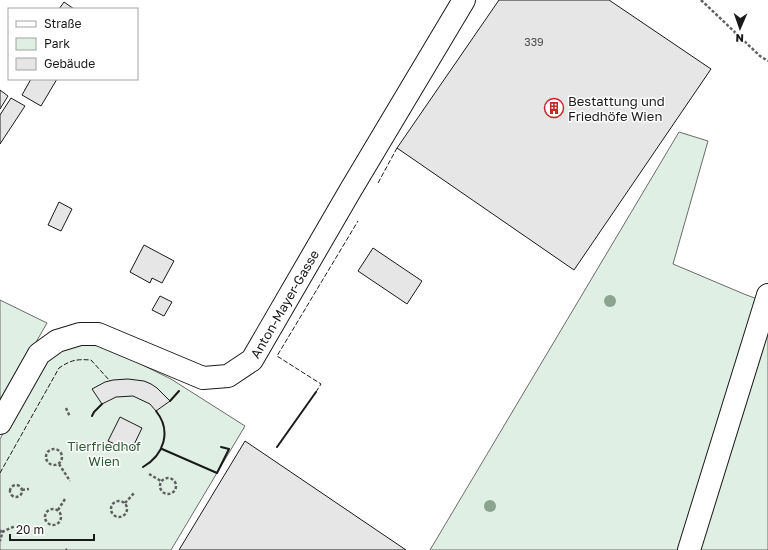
<svg xmlns="http://www.w3.org/2000/svg" width="768" height="550" font-family="'Golos Text',sans-serif">
  <rect width="100%" height="100%" fill="#fff"/>
  <path fill="#e0efe3" stroke="#6a6a6a" d="M 679,132 L 708,141 L 673,264 L 744,294 L 768,303 L 768,550 L 430,550 Z
    M 0,300 L 47,323 L 0,405 Z
    M 83,345 L 104,346 L 171,379 L 245,426 L 171,550 L 0,550 L 0,439 L 43,361 L 68,347 Z"/>
  <path fill="#e6e6e6" stroke="#1a1a1a" d="M 499,0 L 609,0 L 711,69 L 574,270 L 397,148 Z
    M 64,2 L 74,9 L 59,9 Z
    M 31,79 L 57,79 L 41,106 L 22,95 Z
    M 0,90 L 8,96 L 0,109 Z
    M 11,98 L 25,106 L 0,144 L 0,115 Z
    M 59,202 L 72,209 L 61,231 L 48,225 Z
    M 144,245 L 174,261 L 162,283 L 152,278 L 150,283 L 130,272 Z
    M 373,248 L 422,281 L 407,304 L 358,271 Z
    M 160,296 L 172,302 L 164,316 L 152,310 Z
    M 128,379 L 144,381 L 151,384 L 157,388 L 170,401 L 156,411 L 150,404 L 133,396 L 116,397 L 102,404 L 92,389 L 105,382 L 113,380 Z
    M 120,417 L 142,428 L 131,451 L 108,441 Z
    M 245,441 L 406,550 L 179,550 Z"/>
  <g fill="none" stroke-linecap="round" stroke-linejoin="round">
    <defs>
      <g id="minor">
        <path id="s1" d="M 0,423 L 39,354 L 57,341 L 80,334 L 98,334 L 203,378 L 228,376 L 252,360 L 350,191 L 464,0"/>
        <path d="M 689,550 L 768,295"/>
      </g>
    </defs>
    <use href="#minor" stroke="#1a1a1a" stroke-width="24"/>
    <path stroke="#5f5f5f" stroke-width="2.5" stroke-dasharray="3 2" stroke-linecap="butt" d="M 701,0 L 760,56 L 768,61
      M 66,408 L 70,417
      M46 457a8 8 0 1 1 16 0a8 8 0 1 1-16 0Z
      M 59,464 L 70,481
      M 149,474 L 161,481
      M160 486a8 8 0 1 1 16 0a8 8 0 1 1-16 0Z
      M10 491a6 6 0 1 1 12 0a6 6 0 1 1-12 0Z
      M 22,490 L 29,489
      M111 509a8 8 0 1 1 16 0a8 8 0 1 1-16 0Z
      M 125,503 L 135,492
      M45 517a8 8 0 1 1 16 0a8 8 0 1 1-16 0Z
      M 58,510 L 65,499
      M 0,530 L 2,534 L 0,541
      M 2,532 L 15,526
      M 66,550 L 67,549"/>
    <use href="#minor" stroke="#fff" stroke-width="22"/>
    <path stroke="#1a1a1a" stroke-width="1" stroke-dasharray="5 2" stroke-linecap="butt" d="M 378,183 L 397,148
      M 316,392 L 321,384 L 277,356 L 358,221
      M 0,473 L 59,368 C 71,360 76,359 91,360 L 110,381"/>
    <path stroke="#1a1a1a" stroke-width="2" d="M 170,401 L 179,391
      M 92,416 L 94,412 L 102,404
      M 277,447 L 316,392
      M 162,449 L 217,473 L 229,449 L 221,447
      M 143,467 C 164,455 172,431 156,411"/>
  </g>
  <g fill="#8aa48f">
    <circle cx="610" cy="301" r="6"/>
    <circle cx="490" cy="506" r="6"/>
  </g>
  <defs>
    <symbol id="building-ring" viewBox="-11 -11 22 22"><circle r="9.5" fill="#fff" stroke="#c62828" stroke-width="1.5"/><path d="M-4-6H4V6H1V3H-1V6H-4ZM-2.5-4.3h1.7v1.8h-1.7ZM.8-4.3h1.7v1.8H.8ZM-2.5-1h1.7V.8h-1.7ZM.8-1h1.7V.8H.8Z" fill="#c62828"/></symbol>
  </defs>
  <g fill-rule="evenodd">
    <use href="#building-ring" x="543" y="97" width="22" height="22"/>
  </g>
  <g text-anchor="middle" stroke-width="3" stroke-linejoin="round" paint-order="stroke">
    <g font-size="11" fill="#4d4d4d">
      <text x="534" y="46">339</text>
    </g>
    <g font-size="13" fill="#1a1a1a" stroke="#fff" text-anchor="start">
      <text x="568" y="106">Bestattung und<tspan x="568" dy="15">Friedhöfe Wien</tspan></text>
    </g>
    <g font-size="13" fill="#1a1a1a" stroke="#fff">
      <text dy="5" stroke="none"><textPath href="#s1" startOffset="376">Anton-Mayer-Gasse</textPath></text>
    </g>
    <g font-size="13" fill="#2b5a34" stroke="#fff">
      <text x="104" y="451">Tierfriedhof<tspan x="104" dy="15">Wien</tspan></text>
    </g>
  </g>
  <rect x="8" y="8" width="130" height="72" fill="#ffffff" stroke="#a3a3a3"/>
  <rect x="16" y="21" width="20" height="6" fill="#ffffff" stroke="#a3a3a3"/>
  <text x="44" y="28" font-size="12" fill="#1a1a1a">Straße</text>
  <rect x="16" y="38" width="20" height="12" fill="#e0efe3" stroke="#a3a3a3"/>
  <text x="44" y="48" font-size="12" fill="#1a1a1a">Park</text>
  <rect x="16" y="58" width="20" height="12" fill="#e6e6e6" stroke="#a3a3a3"/>
  <text x="44" y="68" font-size="12" fill="#1a1a1a">Gebäude</text>
  <g transform="translate(740 28) rotate(182)" stroke="#ffffff" stroke-width="3" paint-order="stroke">
  <path d="M0-3L7 15L0 10L-7 15Z" fill="#1a1a1a"/>
  <text y="-6" font-size="11" font-weight="bold" text-anchor="middle" fill="#1a1a1a">N</text>
  </g>
  <path d="M10 534v6h84v-6" fill="none" stroke="#1a1a1a" stroke-width="2"/>
  <text x="16" y="534" font-size="12" fill="#1a1a1a" stroke="#ffffff" stroke-width="3" paint-order="stroke">20 m</text>
</svg>
